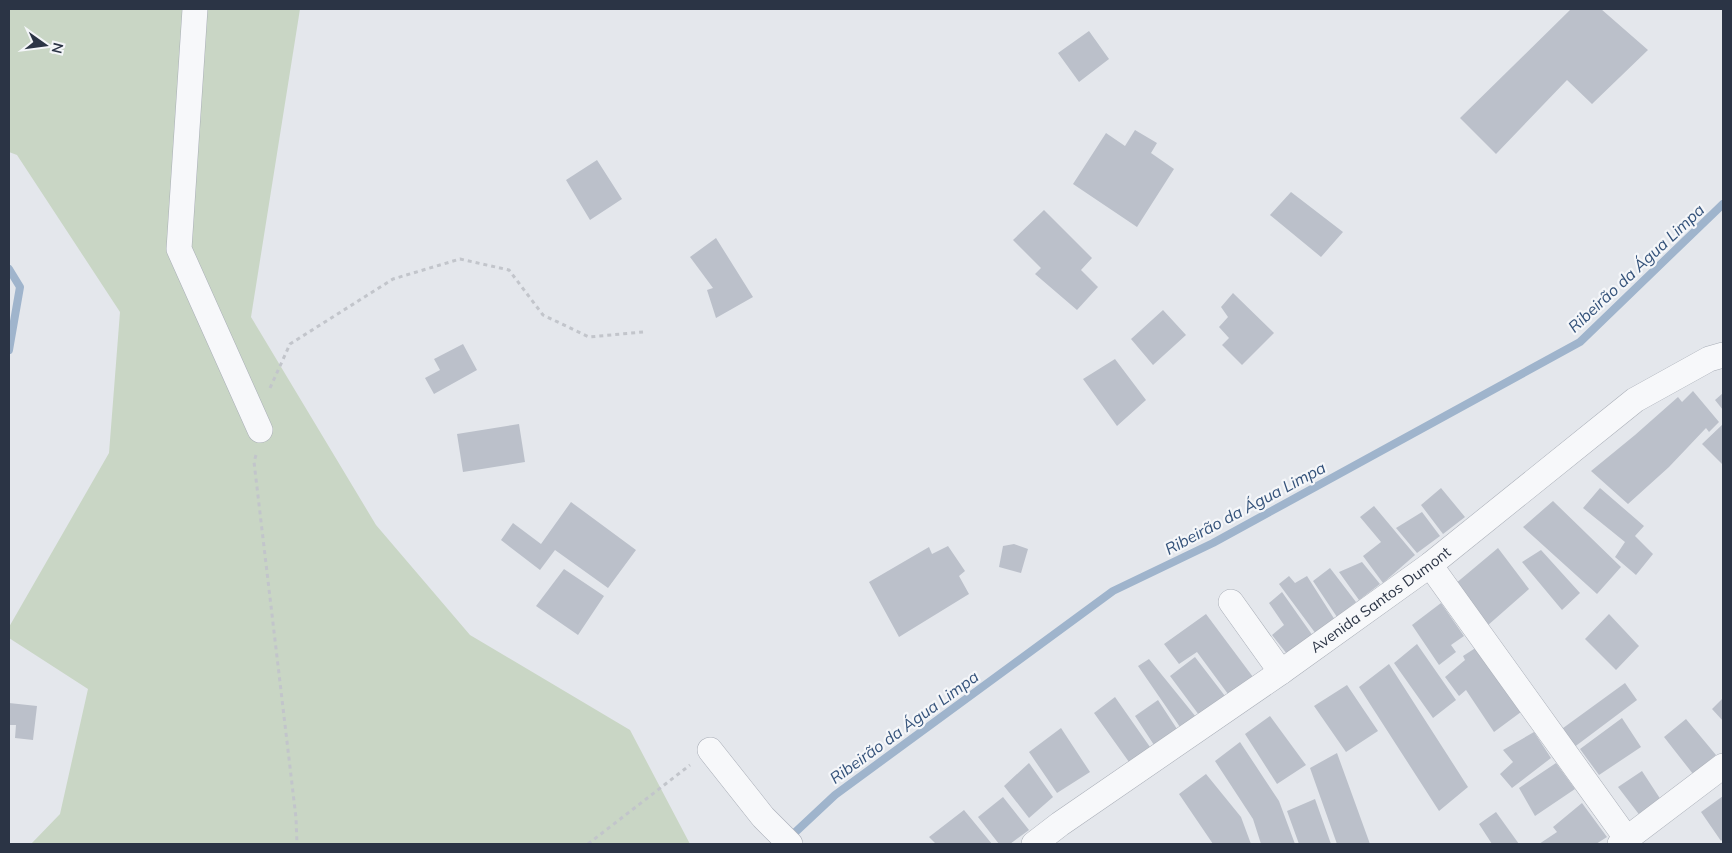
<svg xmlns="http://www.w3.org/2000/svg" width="1732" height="853" font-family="Mulish,sans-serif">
  <rect width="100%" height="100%" fill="#e4e7ec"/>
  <path fill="#c9d6c5" d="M 9,9 L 300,9 L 251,317 L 376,525 L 470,635 L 630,730 L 690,844 L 31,844 L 60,814 L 88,689 L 9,638 L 9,627 L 109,453 L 120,312 L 17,155 L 9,152 Z"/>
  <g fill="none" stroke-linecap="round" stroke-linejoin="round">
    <path stroke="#9fb4cc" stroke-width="8" d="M 9,269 L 20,287 L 9,350
      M 788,839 L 835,795 L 1113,591 L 1213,543 L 1580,342 L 1723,204"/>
  </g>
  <path fill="#bbc0ca" d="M 1571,9 L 1601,9 L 1648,50 L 1592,104 L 1567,80 L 1496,154 L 1460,118 Z
    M 1089,31 L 1109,59 L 1079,82 L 1058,53 Z
    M 1135,130 L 1157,143 L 1151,153 L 1174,169 L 1137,227 L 1073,184 L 1106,133 L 1125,146 Z
    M 597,160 L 622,199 L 590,220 L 566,180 Z
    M 1291,192 L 1343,232 L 1321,257 L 1270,215 Z
    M 1044,210 L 1092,258 L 1081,270 L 1098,287 L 1077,310 L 1035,274 L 1041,268 L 1013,240 Z
    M 716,238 L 753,297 L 716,318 L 707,290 L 713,288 L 690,257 Z
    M 1233,293 L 1274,333 L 1242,365 L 1222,345 L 1229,338 L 1219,327 L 1228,317 L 1221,307 Z
    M 1163,310 L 1186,335 L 1153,365 L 1131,339 Z
    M 463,344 L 477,370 L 434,394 L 425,378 L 440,370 L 434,359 Z
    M 1115,359 L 1146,400 L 1117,426 L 1083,379 Z
    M 1693,391 L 1719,422 L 1709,432 L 1706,428 L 1669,467 L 1628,504 L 1591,471 L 1635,435 L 1678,397 L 1682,402 Z
    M 1723,393 L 1723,410 L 1715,400 Z
    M 519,424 L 525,462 L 463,472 L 457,434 Z
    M 1723,424 L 1723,465 L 1702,444 Z
    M 1441,488 L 1465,517 L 1443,534 L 1421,505 Z
    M 1600,488 L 1644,526 L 1635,536 L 1653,554 L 1636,575 L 1615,557 L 1625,542 L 1583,508 Z
    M 1553,501 L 1621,567 L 1597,594 L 1523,527 Z
    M 571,502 L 636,550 L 608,588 L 555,550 L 540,570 L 501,540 L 513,523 L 541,544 Z
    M 1374,506 L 1415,555 L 1383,583 L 1363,556 L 1381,542 L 1360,517 Z
    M 1422,512 L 1440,536 L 1417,553 L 1396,528 Z
    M 1014,544 L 1028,549 L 1021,573 L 999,567 L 1003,546 Z
    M 948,546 L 965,571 L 959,576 L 969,594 L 899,637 L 869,582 L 929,547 L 932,554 Z
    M 1498,548 L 1529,589 L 1487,626 L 1455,584 Z
    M 1541,550 L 1580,593 L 1562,610 L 1522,562 Z
    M 1362,562 L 1380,584 L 1359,600 L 1339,572 Z
    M 1330,568 L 1356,602 L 1337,617 L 1313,581 Z
    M 564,569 L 604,596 L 578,635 L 536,606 Z
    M 1289,576 L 1295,583 L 1307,576 L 1335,620 L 1316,634 L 1279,584 Z
    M 1282,592 L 1313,636 L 1287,654 L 1272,635 L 1284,625 L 1269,603 Z
    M 1441,603 L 1464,636 L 1451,645 L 1456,652 L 1439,665 L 1412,625 Z
    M 1206,614 L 1253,677 L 1228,694 L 1197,652 L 1179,664 L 1164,644 Z
    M 1609,614 L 1639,646 L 1616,670 L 1585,639 Z
    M 1417,644 L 1456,700 L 1433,718 L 1394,663 Z
    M 1477,647 L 1521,712 L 1494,732 L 1466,690 L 1459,696 L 1445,677 L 1465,660 L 1463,656 Z
    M 1195,657 L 1225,696 L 1199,715 L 1170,676 Z
    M 1149,659 L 1196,717 L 1180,727 L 1138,666 Z
    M 1389,664 L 1468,787 L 1439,811 L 1359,687 Z
    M 1625,683 L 1637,700 L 1573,748 L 1559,731 Z
    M 1347,685 L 1378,731 L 1346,752 L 1314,706 Z
    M 1115,697 L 1150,747 L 1129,762 L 1094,713 Z
    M 1723,698 L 1723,721 L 1712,709 Z
    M 1158,700 L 1177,729 L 1154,745 L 1135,716 Z
    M 9,703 L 37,706 L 33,740 L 15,738 L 16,725 L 9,725 Z
    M 1270,716 L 1306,765 L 1277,784 L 1245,734 Z
    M 1622,718 L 1641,747 L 1599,775 L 1580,749 Z
    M 1686,719 L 1716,755 L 1693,774 L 1664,737 Z
    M 1061,728 L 1090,772 L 1057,793 L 1029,752 Z
    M 1534,732 L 1551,758 L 1512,788 L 1500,774 L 1513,762 L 1503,750 Z
    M 1240,742 L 1279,801 L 1295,844 L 1261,844 L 1253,819 L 1215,761 Z
    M 1337,753 L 1370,844 L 1337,844 L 1310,768 Z
    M 1029,763 L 1053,797 L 1029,818 L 1004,786 Z
    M 1556,763 L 1575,789 L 1535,816 L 1519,788 Z
    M 1642,771 L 1661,800 L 1641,817 L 1618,787 Z
    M 1206,774 L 1241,817 L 1251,844 L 1213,844 L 1179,794 Z
    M 1723,796 L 1723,839 L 1721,841 L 1701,812 Z
    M 1003,797 L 1029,830 L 1010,844 L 999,844 L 978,817 Z
    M 1315,799 L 1331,844 L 1299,844 L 1287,811 Z
    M 1582,803 L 1607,837 L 1596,844 L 1539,844 L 1557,832 L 1553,827 Z
    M 964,810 L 992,844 L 936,844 L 929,837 Z
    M 1496,812 L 1519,844 L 1492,844 L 1479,824 Z"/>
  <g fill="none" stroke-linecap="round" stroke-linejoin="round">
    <defs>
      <g id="minor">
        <path d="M 195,9 L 179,249 L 260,430"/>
        <path d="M 1430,565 L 1627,839"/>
        <path d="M 1231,602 L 1281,672"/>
        <path d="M 710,750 L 763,817 L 790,844"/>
        <path id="s1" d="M 1034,844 L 1060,824 L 1281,672 L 1430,565 L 1635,400 L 1709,359 L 1723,355"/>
        <path d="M 1620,844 L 1723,766"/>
      </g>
    </defs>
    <use href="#minor" stroke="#a9aeb7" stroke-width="26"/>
    <path stroke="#c2c5cb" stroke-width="3" stroke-dasharray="4 4" stroke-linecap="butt" d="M 270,388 L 290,344 L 393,279 L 460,259 L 509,270 L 543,315 L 589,337 L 643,332
      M 256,455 L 254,462 L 296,818 L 297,844
      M 588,844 L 690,765"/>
    <use href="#minor" stroke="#f7f8fa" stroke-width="25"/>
  </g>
  <g text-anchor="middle" stroke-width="4.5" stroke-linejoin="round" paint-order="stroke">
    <g font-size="15" fill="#2b3445" stroke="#f4f6f9">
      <text dy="5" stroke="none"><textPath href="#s1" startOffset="424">Avenida Santos Dumont</textPath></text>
    </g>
    <g font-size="16" font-style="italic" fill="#34527a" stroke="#f4f6f9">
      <text transform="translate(1636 268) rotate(-43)" y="6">Ribeirão da Água Limpa</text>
      <text transform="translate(1245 508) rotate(-28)" y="6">Ribeirão da Água Limpa</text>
      <text transform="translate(904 727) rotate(-36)" y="6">Ribeirão da Água Limpa</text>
    </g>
  </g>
  <rect width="1732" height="853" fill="none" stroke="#2b3445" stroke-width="20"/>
  <g transform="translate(45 45) rotate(104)" stroke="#f4f6f9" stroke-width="4" paint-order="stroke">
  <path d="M0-4L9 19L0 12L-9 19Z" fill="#2b3445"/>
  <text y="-8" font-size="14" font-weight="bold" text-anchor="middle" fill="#2b3445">N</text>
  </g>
</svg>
